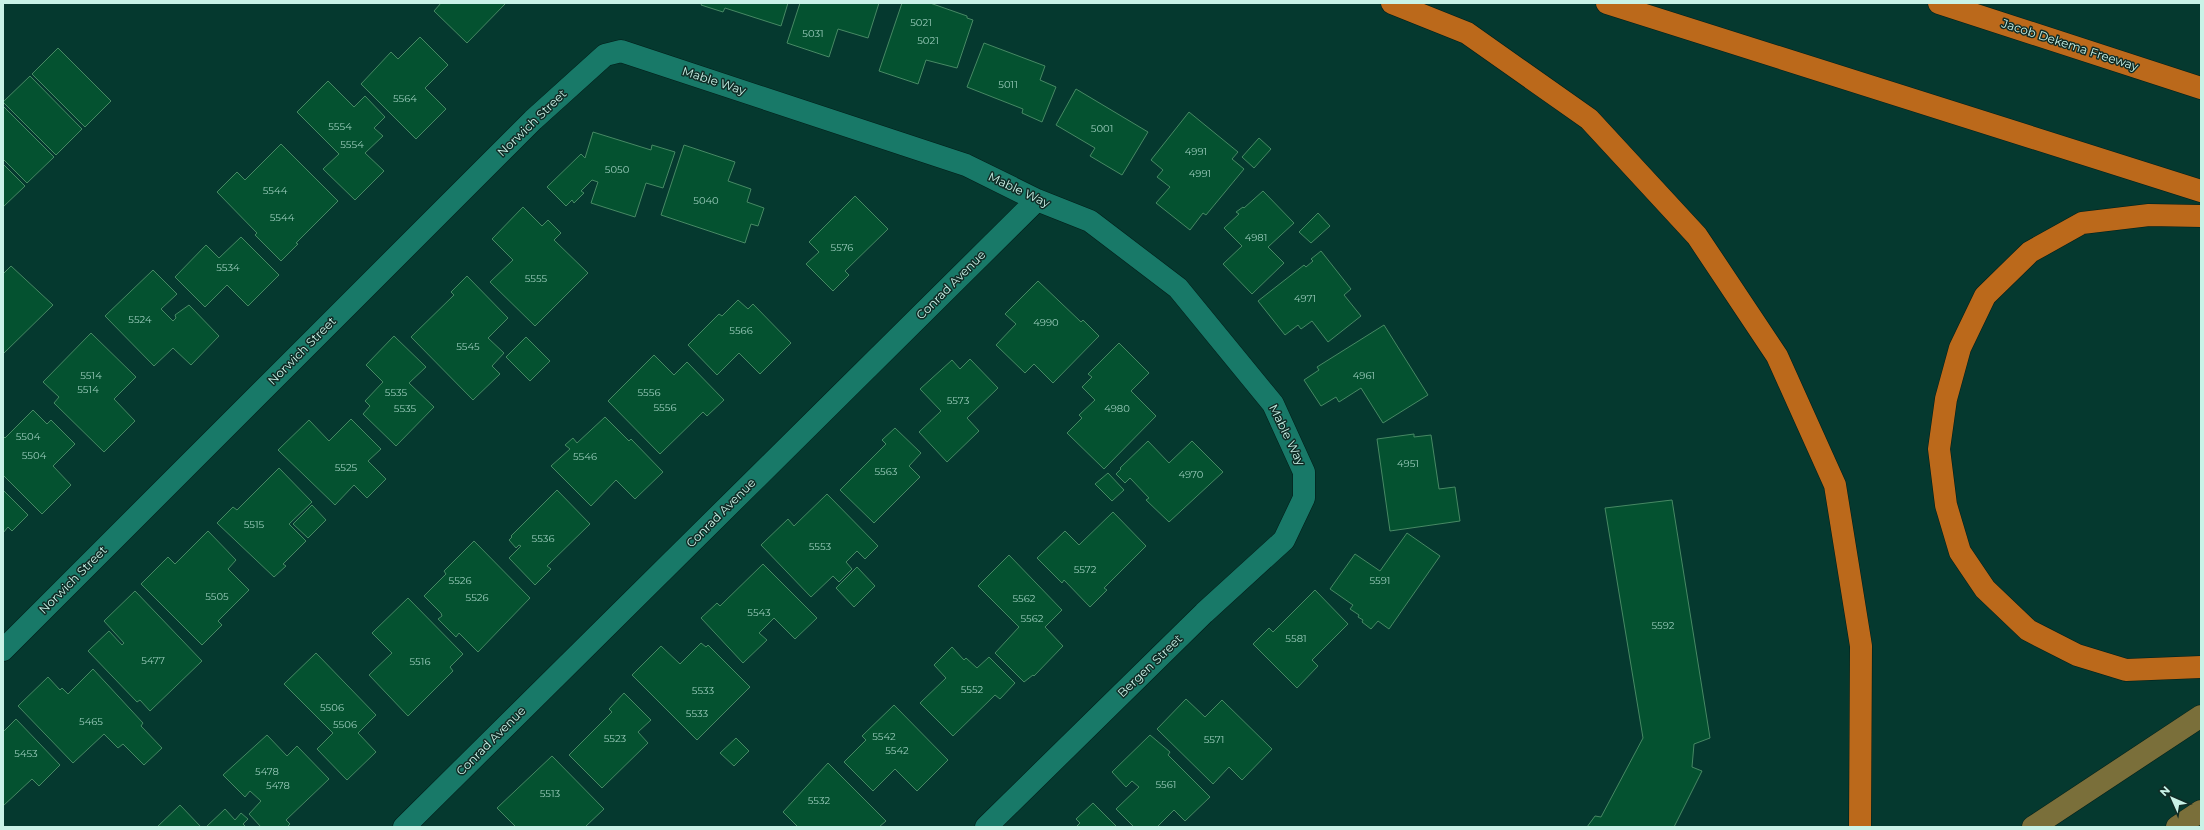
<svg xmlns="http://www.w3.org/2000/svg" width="2204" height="830" font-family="Montserrat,sans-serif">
  <rect width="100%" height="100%" fill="#05392f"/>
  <path fill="#045230" stroke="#478964" d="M 441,3 L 506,3 L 467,43 L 434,11 Z
    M 702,3 L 788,3 L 781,26 L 725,8 L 723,12 L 701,5 Z
    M 800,3 L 879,3 L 868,38 L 838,29 L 829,57 L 787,43 Z
    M 902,3 L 930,3 L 967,16 L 967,18 L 973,20 L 957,68 L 926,60 L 918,84 L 879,71 Z
    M 420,37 L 448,65 L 425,88 L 446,109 L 416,139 L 361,84 L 391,52 L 398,59 Z
    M 984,43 L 1045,66 L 1040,80 L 1056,87 L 1042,122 L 1022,113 L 1023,109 L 967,87 Z
    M 58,48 L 111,101 L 85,127 L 32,74 Z
    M 30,76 L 82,129 L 56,155 L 3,102 Z
    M 328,81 L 354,107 L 365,96 L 385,117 L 374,128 L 383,136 L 365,153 L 384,171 L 355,200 L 323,169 L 339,154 L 297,112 Z
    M 1076,89 L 1148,132 L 1122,175 L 1090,156 L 1095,148 L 1056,125 Z
    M 3,106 L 54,157 L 27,183 L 3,159 Z
    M 1189,112 L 1238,152 L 1232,159 L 1244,169 L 1206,215 L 1203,213 L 1190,230 L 1156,203 L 1170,187 L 1157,177 L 1163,170 L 1151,160 Z
    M 593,132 L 651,150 L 652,145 L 675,152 L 663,188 L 646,183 L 635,217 L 591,203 L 598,182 L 592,180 L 581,191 L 584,193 L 574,203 L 572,200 L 566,206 L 547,187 L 581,154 L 585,158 Z
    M 1259,138 L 1271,149 L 1254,168 L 1242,157 Z
    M 281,144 L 338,201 L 296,243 L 298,244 L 281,261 L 255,235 L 257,233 L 217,192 L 237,172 L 245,180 Z
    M 684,145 L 735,162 L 728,181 L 751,189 L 747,202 L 764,208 L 758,226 L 751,224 L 745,243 L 661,215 Z
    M 3,164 L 25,186 L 3,207 Z
    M 1263,191 L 1294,223 L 1268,247 L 1284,263 L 1252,294 L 1223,264 L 1242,246 L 1224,228 L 1239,214 L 1236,212 L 1243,207 L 1244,208 Z
    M 855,196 L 888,229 L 845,271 L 849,275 L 833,291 L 806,264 L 819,252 L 809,242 Z
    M 523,207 L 542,226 L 548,220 L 561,233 L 554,240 L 588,273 L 535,326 L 490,282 L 513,260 L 492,239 Z
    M 1318,213 L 1330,226 L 1311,243 L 1299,232 Z
    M 241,237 L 279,275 L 248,306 L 227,285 L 205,307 L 175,277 L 206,245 L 219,258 Z
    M 1321,251 L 1351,289 L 1344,295 L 1361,316 L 1328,342 L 1312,321 L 1301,329 L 1298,325 L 1285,335 L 1258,301 L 1304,265 L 1306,267 L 1313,261 L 1311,259 Z
    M 11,266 L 53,305 L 3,354 L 3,274 Z
    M 153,270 L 177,294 L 161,309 L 173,321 L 176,318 L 175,315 L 189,305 L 219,336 L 191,365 L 173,348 L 154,366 L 105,316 Z
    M 467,276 L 508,318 L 488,338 L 504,353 L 492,366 L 500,374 L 473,400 L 411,337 L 454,295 L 451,292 Z
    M 1038,281 L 1081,322 L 1083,320 L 1099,336 L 1053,383 L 1034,364 L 1025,373 L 996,345 L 1016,324 L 1005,314 Z
    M 738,300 L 748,309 L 753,304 L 791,343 L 760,374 L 739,353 L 717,375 L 688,345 L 719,314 L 722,316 Z
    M 1384,325 L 1428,395 L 1383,423 L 1361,388 L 1339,402 L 1336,397 L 1321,406 L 1304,380 L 1319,370 L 1317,367 Z
    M 91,333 L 136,377 L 114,399 L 135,421 L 104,452 L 54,403 L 59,397 L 43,382 Z
    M 394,336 L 426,367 L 409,383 L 434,407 L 396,446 L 363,414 L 370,406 L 365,401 L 383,382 L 366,365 Z
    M 526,337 L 550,361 L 530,381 L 506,357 Z
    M 1119,343 L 1149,373 L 1131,391 L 1156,416 L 1104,469 L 1067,433 L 1082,418 L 1079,415 L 1095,400 L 1082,387 L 1092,377 L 1088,374 Z
    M 654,355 L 674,375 L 687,362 L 724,400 L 707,416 L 703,412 L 660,454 L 608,401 Z
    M 970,359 L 998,388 L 967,418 L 979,431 L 947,462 L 919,432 L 941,411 L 920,389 L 952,360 L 960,369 Z
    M 33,410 L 47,424 L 51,420 L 75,444 L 53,466 L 71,485 L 42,514 L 3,475 L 3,436 L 5,438 Z
    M 605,417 L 629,441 L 631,439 L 663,472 L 635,499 L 616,480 L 591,506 L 551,466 L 570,449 L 565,445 L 573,438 L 577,443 Z
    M 351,419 L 381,449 L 368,461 L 386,479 L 367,498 L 354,485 L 335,505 L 278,450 L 309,420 L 329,441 Z
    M 895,428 L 921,453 L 909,466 L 920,477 L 874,523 L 840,490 L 886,444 L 882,440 Z
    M 1414,434 L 1414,437 L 1431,435 L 1439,489 L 1455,487 L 1460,521 L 1390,531 L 1377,439 Z
    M 1148,441 L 1169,463 L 1192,441 L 1223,472 L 1169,522 L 1146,500 L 1149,498 L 1130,478 L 1125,483 L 1116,474 L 1121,469 L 1120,468 Z
    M 279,468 L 312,502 L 289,524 L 306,541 L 283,564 L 286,566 L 274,577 L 217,523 L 233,507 L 237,510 Z
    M 1108,473 L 1124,490 L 1112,501 L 1095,484 Z
    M 3,490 L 28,515 L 12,531 L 8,527 L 3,533 Z
    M 557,490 L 590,524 L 547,566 L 551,569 L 535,585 L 509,558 L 521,546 L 519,545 L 516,548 L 509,540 L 512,537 L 511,536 Z
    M 827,494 L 878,546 L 865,559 L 857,551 L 846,562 L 852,569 L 839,582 L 833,576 L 811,597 L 761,545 L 788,519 L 794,526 Z
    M 1672,500 L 1710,738 L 1694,744 L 1692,767 L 1702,771 L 1674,827 L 1587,827 L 1595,816 L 1601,817 L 1643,738 L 1605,508 Z
    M 312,505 L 326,520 L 308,538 L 293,524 Z
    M 1113,512 L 1146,546 L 1104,588 L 1107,590 L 1090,607 L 1064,580 L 1062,583 L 1037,558 L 1065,531 L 1079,545 Z
    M 208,531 L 236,560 L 228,569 L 249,590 L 218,621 L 222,625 L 202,645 L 141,584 L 168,557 L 175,564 Z
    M 1407,533 L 1440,556 L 1389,629 L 1378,621 L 1371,629 L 1362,622 L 1363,620 L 1358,617 L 1359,615 L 1350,609 L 1353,605 L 1330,589 L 1355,554 L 1380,571 Z
    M 474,541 L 530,598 L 478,652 L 459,633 L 456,637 L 438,619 L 442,616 L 441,613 L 424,596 L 446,574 L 444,571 Z
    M 1009,555 L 1062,610 L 1045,627 L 1063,646 L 1034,676 L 1033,675 L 1024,682 L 995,653 L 1019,627 L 978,586 Z
    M 763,564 L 817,618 L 795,639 L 774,618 L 759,633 L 767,640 L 743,663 L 701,618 L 717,603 L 720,606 Z
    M 857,567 L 875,586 L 854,607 L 836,588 Z
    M 1315,590 L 1348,624 L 1312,660 L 1318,666 L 1297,688 L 1253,644 L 1269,628 L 1273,632 Z
    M 135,591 L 202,661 L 150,711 L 140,700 L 137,702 L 88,651 L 109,631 L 122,645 L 124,643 L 104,621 Z
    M 408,598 L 463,654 L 450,667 L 453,671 L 408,716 L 369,675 L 392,653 L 372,633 Z
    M 701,643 L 706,647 L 708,645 L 750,687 L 697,740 L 632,675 L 661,646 L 680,664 Z
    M 952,647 L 964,660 L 966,658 L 977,668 L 989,657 L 1015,683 L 1000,699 L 995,695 L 953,736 L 920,703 L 946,678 L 934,665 Z
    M 316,653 L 376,715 L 358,733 L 376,752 L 347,780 L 317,749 L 333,733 L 284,684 Z
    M 93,669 L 143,723 L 141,726 L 162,748 L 144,765 L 123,744 L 118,748 L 104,734 L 73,763 L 18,706 L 48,677 L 60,690 L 62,688 L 68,694 Z
    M 624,693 L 651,720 L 638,732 L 648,743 L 602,788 L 569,755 L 612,712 L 609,709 Z
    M 1186,699 L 1205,717 L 1222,700 L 1272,749 L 1242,780 L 1229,767 L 1213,784 L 1157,729 Z
    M 894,705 L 948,760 L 917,791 L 895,769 L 873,791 L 844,762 L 866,740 L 862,736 Z
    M 16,719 L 60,765 L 39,786 L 32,779 L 3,806 L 3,732 Z
    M 267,735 L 287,756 L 297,746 L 329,779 L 286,820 L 290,824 L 287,827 L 261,827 L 249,814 L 261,801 L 250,791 L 245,797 L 223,775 Z
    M 1150,735 L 1170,752 L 1168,755 L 1210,797 L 1185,821 L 1174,810 L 1157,827 L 1134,827 L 1116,809 L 1139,787 L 1132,781 L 1126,787 L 1112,772 Z
    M 736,738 L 749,751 L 734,766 L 720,753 Z
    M 552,756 L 604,809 L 585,827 L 516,827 L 497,808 Z
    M 828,763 L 886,821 L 879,827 L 798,827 L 783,812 Z
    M 1093,803 L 1117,827 L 1076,827 L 1080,823 L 1076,819 Z
    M 180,805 L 201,827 L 157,827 Z
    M 225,809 L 235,820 L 241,813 L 248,819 L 243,824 L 246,827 L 206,827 Z"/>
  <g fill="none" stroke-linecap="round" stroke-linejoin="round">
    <defs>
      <path id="street" d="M 3,650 L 533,120 L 605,55 L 621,51 L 966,165 L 1037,200 L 1090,221 L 1178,288 L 1273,404 L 1304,472 L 1304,498 L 1284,540 L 1204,613 L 986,827
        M 404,827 L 1037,200"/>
      <path id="primary" d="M 2033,827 L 2201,716
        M 2177,827 L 2201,811"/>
      <path id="highway" d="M 1392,3 L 1467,33 L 1589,119 L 1697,236 L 1777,356 L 1835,485 L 1861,646 L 1860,827
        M 1607,3 L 2201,191
        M 1939,3 L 2201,88
        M 2201,216 L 2149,215 L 2082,223 L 2030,252 L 1985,296 L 1960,348 L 1946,399 L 1939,449 L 1946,505 L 1960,552 L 1985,589 L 2028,630 L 2077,655 L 2126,670 L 2201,667"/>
    </defs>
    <use href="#street" stroke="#021d18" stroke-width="23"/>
    <use href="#primary" stroke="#021d18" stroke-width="23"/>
    <use href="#highway" stroke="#021d18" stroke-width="23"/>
    <use href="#street" stroke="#187968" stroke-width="22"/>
    <use href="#primary" stroke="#7a6f3a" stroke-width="22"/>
    <use href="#highway" stroke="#bb691b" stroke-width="22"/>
  </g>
  <g text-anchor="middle" stroke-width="3" stroke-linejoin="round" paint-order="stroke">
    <g font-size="10" fill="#98cab9">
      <text x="921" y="26">5021</text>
      <text x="813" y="37">5031</text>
      <text x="928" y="44">5021</text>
      <text x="1008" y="88">5011</text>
      <text x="405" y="102">5564</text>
      <text x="340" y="130">5554</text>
      <text x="1102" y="132">5001</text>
      <text x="352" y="148">5554</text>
      <text x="1196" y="155">4991</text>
      <text x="617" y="173">5050</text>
      <text x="1200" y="177">4991</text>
      <text x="275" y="194">5544</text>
      <text x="706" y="204">5040</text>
      <text x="282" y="221">5544</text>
      <text x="1256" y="241">4981</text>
      <text x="842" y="251">5576</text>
      <text x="228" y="271">5534</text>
      <text x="536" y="282">5555</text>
      <text x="1305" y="302">4971</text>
      <text x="140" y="323">5524</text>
      <text x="1046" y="326">4990</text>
      <text x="741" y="334">5566</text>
      <text x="468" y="350">5545</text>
      <text x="91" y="379">5514</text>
      <text x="1364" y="379">4961</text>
      <text x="88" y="393">5514</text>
      <text x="396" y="396">5535</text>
      <text x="649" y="396">5556</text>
      <text x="958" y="404">5573</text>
      <text x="665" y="411">5556</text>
      <text x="405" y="412">5535</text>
      <text x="1117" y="412">4980</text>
      <text x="28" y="440">5504</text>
      <text x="34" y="459">5504</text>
      <text x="585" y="460">5546</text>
      <text x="1408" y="467">4951</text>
      <text x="346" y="471">5525</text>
      <text x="886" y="475">5563</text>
      <text x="1191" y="478">4970</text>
      <text x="254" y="528">5515</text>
      <text x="543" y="542">5536</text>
      <text x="820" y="550">5553</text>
      <text x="1085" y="573">5572</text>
      <text x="460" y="584">5526</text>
      <text x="1380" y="584">5591</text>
      <text x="217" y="600">5505</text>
      <text x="477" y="601">5526</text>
      <text x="1024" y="602">5562</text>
      <text x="759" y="616">5543</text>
      <text x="1032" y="622">5562</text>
      <text x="1663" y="629">5592</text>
      <text x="1296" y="642">5581</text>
      <text x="153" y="664">5477</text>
      <text x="420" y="665">5516</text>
      <text x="972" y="693">5552</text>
      <text x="703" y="694">5533</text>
      <text x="332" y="711">5506</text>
      <text x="697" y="717">5533</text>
      <text x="91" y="725">5465</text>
      <text x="345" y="728">5506</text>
      <text x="884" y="740">5542</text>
      <text x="615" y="742">5523</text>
      <text x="1214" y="743">5571</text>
      <text x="897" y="754">5542</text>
      <text x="26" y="757">5453</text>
      <text x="267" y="775">5478</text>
      <text x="1166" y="788">5561</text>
      <text x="278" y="789">5478</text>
      <text x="550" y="797">5513</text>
      <text x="819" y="804">5532</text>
    </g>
    <g font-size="12" fill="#c9f2e7" stroke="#102c26">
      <text transform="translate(2070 45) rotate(18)" y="4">Jacob Dekema Freeway</text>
      <text transform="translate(714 81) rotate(18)" y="4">Mable Way</text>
      <text transform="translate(532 123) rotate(-44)" y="4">Norwich Street</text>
      <text transform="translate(1019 190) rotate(25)" y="4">Mable Way</text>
      <text transform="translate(951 285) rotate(-45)" y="4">Conrad Avenue</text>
      <text transform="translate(302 351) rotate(-45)" y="4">Norwich Street</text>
      <text transform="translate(1287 435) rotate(64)" y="4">Mable Way</text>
      <text transform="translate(721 513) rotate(-45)" y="4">Conrad Avenue</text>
      <text transform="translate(73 580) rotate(-45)" y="4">Norwich Street</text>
      <text transform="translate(1150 666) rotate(-44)" y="4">Bergen Street</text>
      <text transform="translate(491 741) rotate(-45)" y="4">Conrad Avenue</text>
    </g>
  </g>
  <rect width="2204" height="830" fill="none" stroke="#c9f2e7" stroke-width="8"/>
  <g transform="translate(2172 798) rotate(315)" stroke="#102c26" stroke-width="3" paint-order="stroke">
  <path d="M0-3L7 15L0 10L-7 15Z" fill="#c9f2e7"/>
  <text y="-6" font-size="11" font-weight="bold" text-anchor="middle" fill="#c9f2e7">N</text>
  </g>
</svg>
